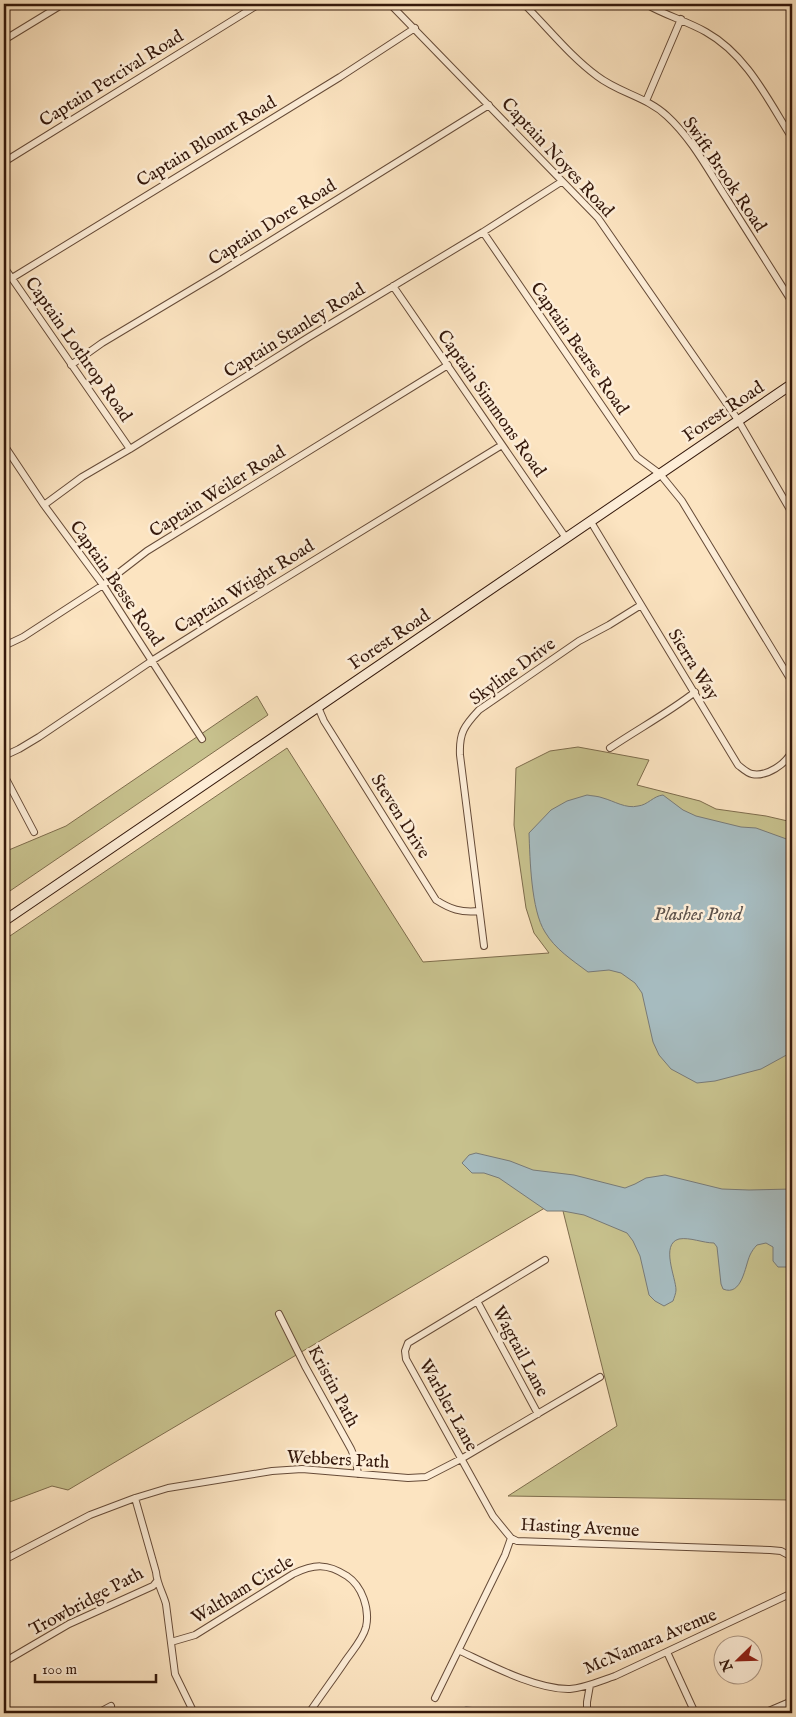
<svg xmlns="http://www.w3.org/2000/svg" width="796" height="1717" font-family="'IM FELL English',serif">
  <rect width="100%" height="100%" fill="#fce4c1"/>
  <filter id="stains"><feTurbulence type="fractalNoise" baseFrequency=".004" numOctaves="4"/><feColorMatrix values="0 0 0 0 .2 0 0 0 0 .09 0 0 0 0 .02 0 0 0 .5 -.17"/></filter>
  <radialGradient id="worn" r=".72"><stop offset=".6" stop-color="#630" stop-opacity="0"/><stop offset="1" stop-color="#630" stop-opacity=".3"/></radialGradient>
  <path fill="#c7c18d" stroke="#7e6c4c" d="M 257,696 L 268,715 L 4,895 L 4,852 L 66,826 Z
    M 578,747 L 649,760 L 637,785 L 700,801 L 716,809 L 766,816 L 792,822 L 792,1500 L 508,1496 L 617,1426 L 560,1199 L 68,1490 L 52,1486 L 4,1504 L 4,940 L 287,748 L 423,962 L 549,953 L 534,933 L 526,908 L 514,825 L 516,768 L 550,751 Z"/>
  <path fill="#a6bbbf" stroke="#787a77" d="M 587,795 C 592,796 598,796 603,798 C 614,801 626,809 638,806 C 648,805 653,796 663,795 L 683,810 L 696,816 L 741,827 L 756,828 L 792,841 L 792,1052 L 761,1069 L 715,1081 L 697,1083 L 671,1069 L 659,1055 L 653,1042 L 642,993 L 635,983 L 621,973 L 609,970 L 588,972 C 572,960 555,949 545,932 C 531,910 530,859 529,833 L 551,810 L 567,801 Z
    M 476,1153 L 510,1161 L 533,1170 L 574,1175 L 625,1188 L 635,1184 L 646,1178 L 665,1175 L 722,1189 L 749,1190 L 792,1189 L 792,1261 L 787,1267 L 778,1267 L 773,1261 L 773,1247 L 766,1243 L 757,1245 C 754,1248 752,1251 750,1255 C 745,1266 742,1297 723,1289 L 721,1284 L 717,1247 L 714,1243 C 703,1243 690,1237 679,1239 C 660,1244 676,1278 676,1290 C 676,1293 674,1298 673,1301 L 664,1306 L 655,1301 L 649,1295 L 640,1256 L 633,1241 L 627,1233 L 584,1215 L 563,1211 L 547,1211 L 499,1178 L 484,1173 L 472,1173 L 462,1163 L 469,1155 Z
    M 466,1707 L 478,1708 L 496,1713 L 443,1713 Z"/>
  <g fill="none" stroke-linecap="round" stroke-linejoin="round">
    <defs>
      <path id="minor" d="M 390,4 L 598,218 L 738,420 L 792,513
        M 524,4 C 548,28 570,56 597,76 C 619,93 647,97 667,116 C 691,138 707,168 725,196 C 747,231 770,267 792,302
        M 646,4 C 664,15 687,21 706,32 C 747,55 768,100 792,138
        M 4,40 L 63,4
        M 646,101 L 681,19
        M 4,162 L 259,4
        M 483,232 L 637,457 L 660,474 L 682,501 L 792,682
        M 4,267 L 130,449
        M 12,278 L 340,77 L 415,28
        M 393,286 L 566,538
        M 71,365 L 102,343 L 219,273 L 489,105
        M 4,445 L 44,505 L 103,585 L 202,739
        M 44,505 L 82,477 L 130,449 L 309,337 L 483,232 L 561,182
        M 591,522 L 738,765 C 742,768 747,773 752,774 C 767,777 786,764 792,751
        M 4,646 L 23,637 L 103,585 L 147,551 L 448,365
        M 318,707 L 324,721 L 436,900 C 450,909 461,913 479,911
        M 610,748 C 638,729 668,713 695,692
        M 4,756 L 19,749 L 39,737 L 153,660 L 220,618 L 502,445
        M 4,775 L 34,832
        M 484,946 L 460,755 C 459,733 464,726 479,710 L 579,641 L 609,625 L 641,605
        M 477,1301 L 538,1414
        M 279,1314 L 305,1366 L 351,1449 L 356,1461 L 358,1474
        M 135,1498 L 156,1572 C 157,1584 163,1593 166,1604 L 175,1674 L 194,1713
        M 511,1538 L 493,1516 L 406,1359 L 405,1351 L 408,1343 L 545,1260
        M 4,1560 L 90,1515 L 135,1498 L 168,1488 L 272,1471 L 302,1469 L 408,1478 L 426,1477 L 461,1459 L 600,1377
        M 171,1642 L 195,1635 L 293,1574 C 314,1564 327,1563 347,1576 C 362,1586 370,1609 366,1627 C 363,1639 353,1650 346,1660 C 334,1678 321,1695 309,1713
        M 460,1651 C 490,1665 537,1690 570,1689 C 585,1688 600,1681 615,1676 L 792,1593
        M 667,1652 L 695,1713
        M 4,1662 L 69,1624 L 153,1586 L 157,1581
        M 435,1698 L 505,1555 L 511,1538 L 517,1541 L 770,1550 L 781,1551 L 792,1557
        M 98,1713 L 111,1706
        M 587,1713 L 587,1702 L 590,1685
        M 764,1713 L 792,1701"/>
      <path id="secondary" d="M 4,921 L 792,384"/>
    </defs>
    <use href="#minor" stroke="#664b38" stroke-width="8"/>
    <use href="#secondary" stroke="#34180b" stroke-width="11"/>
    <use href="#minor" stroke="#fdedd7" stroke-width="6"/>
    <use href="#secondary" stroke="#fdedd7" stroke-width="9"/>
  </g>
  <g text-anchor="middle" stroke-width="5" stroke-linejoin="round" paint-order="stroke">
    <g font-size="18" fill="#34180b" stroke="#fdedd7">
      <text transform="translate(111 78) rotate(-32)" y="6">Captain Percival Road</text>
      <text transform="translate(206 141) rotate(-31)" y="6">Captain Blount Road</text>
      <text transform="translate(558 157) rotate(47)" y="6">Captain Noyes Road</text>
      <text transform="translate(725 174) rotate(56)" y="6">Swift Brook Road</text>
      <text transform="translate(272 222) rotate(-32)" y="6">Captain Dore Road</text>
      <text transform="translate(294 330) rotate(-32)" y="6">Captain Stanley Road</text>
      <text transform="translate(580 348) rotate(55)" y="6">Captain Bearse Road</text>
      <text transform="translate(79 349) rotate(55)" y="6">Captain Lothrop Road</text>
      <text transform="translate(492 403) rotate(55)" y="6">Captain Simmons Road</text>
      <text transform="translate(723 411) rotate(-34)" y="6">Forest Road</text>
      <text transform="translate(217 491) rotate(-32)" y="6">Captain Weiler Road</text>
      <text transform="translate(117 583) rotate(55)" y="6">Captain Besse Road</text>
      <text transform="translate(244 586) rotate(-32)" y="6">Captain Wright Road</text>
      <text transform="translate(389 639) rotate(-34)" y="6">Forest Road</text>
      <text transform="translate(694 664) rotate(58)" y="6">Sierra Way</text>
      <text transform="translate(512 671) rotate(-36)" y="6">Skyline Drive</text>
      <text transform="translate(401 816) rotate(58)" y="6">Steven Drive</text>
      <text transform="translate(521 1351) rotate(62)" y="6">Wagtail Lane</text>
      <text transform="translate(334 1386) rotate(62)" y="6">Kristin Path</text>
      <text transform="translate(449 1405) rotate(61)" y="6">Warbler Lane</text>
      <text transform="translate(338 1459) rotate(3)" y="6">Webbers Path</text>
      <text transform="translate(580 1527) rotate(3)" y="6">Hasting Avenue</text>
      <text transform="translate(242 1589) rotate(-31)" y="6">Waltham Circle</text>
      <text transform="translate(86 1601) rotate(-28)" y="6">Trowbridge Path</text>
      <text transform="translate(650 1641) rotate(-23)" y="6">McNamara Avenue</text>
    </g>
    <g font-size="19" font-style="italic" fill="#5c514a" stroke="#fdedd7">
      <text x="698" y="920">Plashes Pond</text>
    </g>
  </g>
  <rect width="796" height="1717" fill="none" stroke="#fce4c1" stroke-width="20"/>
  <rect x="5" y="5" width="786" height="1707" fill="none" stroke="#34180b" stroke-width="2.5"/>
  <rect x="10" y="10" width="776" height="1697" fill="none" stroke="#34180b"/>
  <g transform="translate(738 1660) rotate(247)"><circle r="24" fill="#fdedd7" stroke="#ad9885"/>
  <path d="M0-4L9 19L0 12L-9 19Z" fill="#8f2418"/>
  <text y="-8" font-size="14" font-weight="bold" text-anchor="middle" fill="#34180b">N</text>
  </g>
  <path d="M35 1674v8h121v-8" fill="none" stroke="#34180b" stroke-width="2.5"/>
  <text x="42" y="1674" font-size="15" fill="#34180b" stroke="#fdedd7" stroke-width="4" paint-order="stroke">100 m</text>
  <rect width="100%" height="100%" filter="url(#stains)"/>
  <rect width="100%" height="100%" fill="url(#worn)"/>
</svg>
